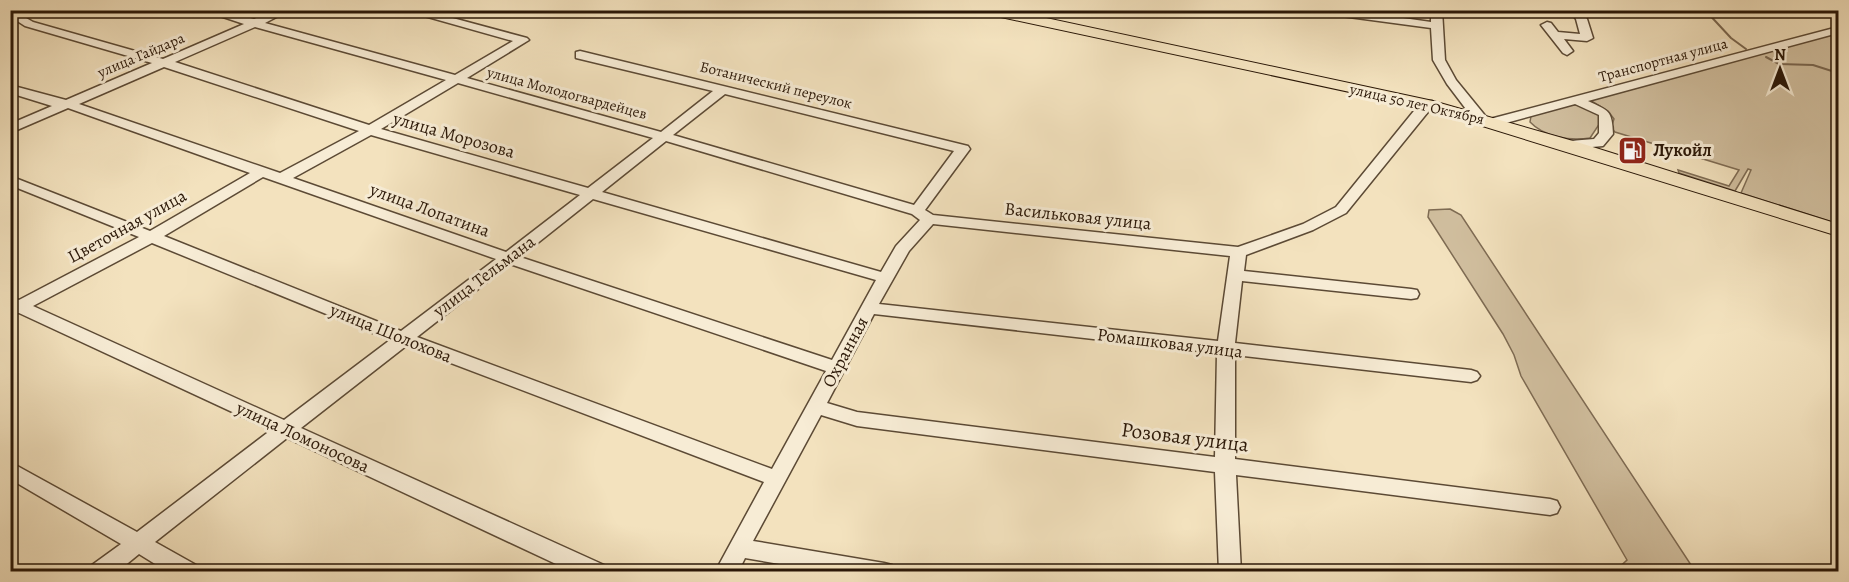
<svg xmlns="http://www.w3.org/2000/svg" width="1849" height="582" font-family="Alegreya,serif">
  <rect width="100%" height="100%" fill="#f3e2be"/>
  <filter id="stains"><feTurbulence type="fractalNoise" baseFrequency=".00333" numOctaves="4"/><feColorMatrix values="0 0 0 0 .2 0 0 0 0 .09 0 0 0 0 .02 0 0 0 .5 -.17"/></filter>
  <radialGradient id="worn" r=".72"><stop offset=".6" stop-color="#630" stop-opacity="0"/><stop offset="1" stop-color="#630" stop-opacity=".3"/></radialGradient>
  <path fill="#d1bf9f" stroke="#7e6b53" stroke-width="1.5" d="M 1838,33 L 1838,224 L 1741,193 L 1751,170 L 1748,169 L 1735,191 L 1679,173 L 1678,170 L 1729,186 L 1739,170 L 1615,132 L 1611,128 L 1614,119 L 1608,111 L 1593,102 L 1592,100 Z
    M 1570,105 C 1583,104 1596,109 1602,120 L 1590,138 C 1570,141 1544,137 1530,122 L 1531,116 Z
    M 1450,209 L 1461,215 L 1695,571 L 1615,571 L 1627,560 L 1521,376 L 1514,355 L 1503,334 L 1428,217 L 1429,210 Z"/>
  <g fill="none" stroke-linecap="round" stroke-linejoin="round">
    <path stroke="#7a6750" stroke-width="2" d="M 1705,10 L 1731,38 L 1746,49
      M 1766,57 L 1779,64 L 1813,65 L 1838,73"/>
    <defs>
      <path id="minor" d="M 202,10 L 221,10 L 254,19 L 275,10 L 290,10 L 265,23 L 455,75 L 513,41 L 403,10 L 423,10 L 527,38 L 529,40 L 467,78 L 661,132 L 713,91 L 576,58 L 576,52 L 580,51 L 968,146 L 970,149 L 925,210 L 933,215 L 1238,247 L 1303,224 L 1336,207 L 1422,101 L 1432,101 L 1433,104 L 1432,107 L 1346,213 L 1313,230 L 1246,255 L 1244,271 L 1411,289 L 1417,290 L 1419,294 L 1417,298 L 1411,299 L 1242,281 L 1235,343 L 1471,370 L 1477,372 L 1480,376 L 1477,380 L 1471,382 L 1235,355 L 1235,459 L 1550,499 L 1557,501 L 1560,507 L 1557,513 L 1550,515 L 1236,475 L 1241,572 L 1219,572 L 1215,472 L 857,426 L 821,415 L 753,541 L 884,563 L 892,565 L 895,572 L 826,572 L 745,558 L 738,572 L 715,572 L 764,482 L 406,346 L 301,428 L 604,565 L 607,572 L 573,572 L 287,438 L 155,542 L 196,565 L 199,572 L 168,572 L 139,554 L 117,572 L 89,572 L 92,565 L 121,544 L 10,479 L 10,462 L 137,532 L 271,430 L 19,313 L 10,313 L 10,297 L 19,300 L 139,237 L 10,185 L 10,176 L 150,231 L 250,173 L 68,108 L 10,133 L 10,124 L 52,106 L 10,93 L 10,85 L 66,100 L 152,63 L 25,26 L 11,17 L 13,15 L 21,15 L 33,22 L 163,59 L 244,24 ZM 255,27 L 446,80 L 369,125 L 175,62 ZM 164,67 L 359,131 L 280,173 L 79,104 ZM 458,83 L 653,138 L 588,188 L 381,129 ZM 725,94 L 954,151 L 914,205 L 673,135 ZM 371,135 L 580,195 L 506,252 L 293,178 ZM 666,141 L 912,214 L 920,220 L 896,246 L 881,272 L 602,192 ZM 263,177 L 496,259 L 401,331 L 164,236 ZM 593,199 L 876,280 L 832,360 L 520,257 ZM 933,224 L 1230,256 L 1218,341 L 879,304 L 909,251 ZM 152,243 L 390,340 L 284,420 L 33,306 ZM 510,264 L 826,371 L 772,469 L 417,337 ZM 874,314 L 1217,353 L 1215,457 L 857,412 L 827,403 Z
        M 1314,10 L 1347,10 L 1431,22 L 1431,10 L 1442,10 L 1445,60 L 1456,80 L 1487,118 L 1480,122 L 1475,121 L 1447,84 L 1433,60 L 1431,28 L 1319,13 Z
        M 1569,10 L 1580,10 L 1587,19 L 1593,38 L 1587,41 L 1564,39 L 1573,51 L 1567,55 L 1563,53 L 1541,25 L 1547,22 L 1551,23 L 1558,32 L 1580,34 L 1576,19 Z
        M 1838,27 L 1838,33 L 1588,101 C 1609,111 1612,110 1613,134 L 1603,146 L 1570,149 L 1563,145 L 1570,141 L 1594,139 L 1599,133 L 1599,115 L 1575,104 L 1495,126 L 1488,122 L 1490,119 Z"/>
      <path id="major" d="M 980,10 L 1009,10 L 1433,101 L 1580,143 L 1838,224 L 1838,236 L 1424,108 L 987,14 Z"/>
    </defs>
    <use href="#minor" stroke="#5c4a35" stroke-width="3"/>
    <use href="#major" stroke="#2a1707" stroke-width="2"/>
    <use href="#minor" fill="#f7ecd5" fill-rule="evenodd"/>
    <use href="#major" fill="#f3e2be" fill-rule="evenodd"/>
  </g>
  <defs>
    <symbol id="fuel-square" viewBox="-11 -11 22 22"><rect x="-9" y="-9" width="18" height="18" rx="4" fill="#8f2418" stroke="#f7ecd5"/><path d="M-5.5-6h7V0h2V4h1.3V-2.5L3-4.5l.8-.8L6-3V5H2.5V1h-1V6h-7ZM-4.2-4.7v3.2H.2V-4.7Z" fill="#fff"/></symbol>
  </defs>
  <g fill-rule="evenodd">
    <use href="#fuel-square" x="1616" y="134" width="33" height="33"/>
  </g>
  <g text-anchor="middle" stroke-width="6" stroke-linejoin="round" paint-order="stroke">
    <g font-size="15" fill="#2a1707" stroke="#f7ecd5">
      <text transform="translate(141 55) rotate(-23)" y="5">улица Гайдара</text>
      <text transform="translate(1663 60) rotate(-15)" y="5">Транспортная улица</text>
      <text transform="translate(776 85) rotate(14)" y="5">Ботанический переулок</text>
      <text transform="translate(567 93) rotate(15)" y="5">улица Молодогвардейцев</text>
      <text transform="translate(1417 104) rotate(13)" y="5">улица 50 лет Октября</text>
    </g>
    <g font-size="18" fill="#2a1707" stroke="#f7ecd5">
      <text transform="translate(454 135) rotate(16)" y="6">улица Морозова</text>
      <text transform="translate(430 210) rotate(20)" y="6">улица Лопатина</text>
      <text transform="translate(1078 216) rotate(6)" y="6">Васильковая улица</text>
      <text transform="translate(127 226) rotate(-29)" y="6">Цветочная улица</text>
      <text transform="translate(484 276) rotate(-37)" y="6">улица Тельмана</text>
      <text transform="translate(391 333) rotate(22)" y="6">улица Шолохова</text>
      <text transform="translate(1170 343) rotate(7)" y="6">Ромашковая улица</text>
      <text transform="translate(845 352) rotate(-62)" y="6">Охранная</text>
      <text transform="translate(303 437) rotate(25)" y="6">улица Ломоносова</text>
    </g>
    <g font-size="18" font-weight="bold" fill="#2a1707" stroke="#f7ecd5" text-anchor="start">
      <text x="1653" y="156">Лукойл</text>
    </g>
    <g font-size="21" fill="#2a1707" stroke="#f7ecd5">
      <text transform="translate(1185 437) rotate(7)" y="7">Розовая улица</text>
    </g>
  </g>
  <rect width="1849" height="582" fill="none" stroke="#f3e2be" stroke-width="36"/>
  <rect x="12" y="12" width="1825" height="558" fill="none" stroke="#2a1707" stroke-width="3"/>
  <rect x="18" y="18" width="1813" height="546" fill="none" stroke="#2a1707" stroke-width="1.5"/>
  <g transform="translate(1780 69)" stroke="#f7ecd5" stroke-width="4.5" paint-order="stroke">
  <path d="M0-4.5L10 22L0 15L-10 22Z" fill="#2a1707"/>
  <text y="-9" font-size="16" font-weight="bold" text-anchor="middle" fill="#2a1707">N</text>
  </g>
  <rect width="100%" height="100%" filter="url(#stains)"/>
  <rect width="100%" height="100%" fill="url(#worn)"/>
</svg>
